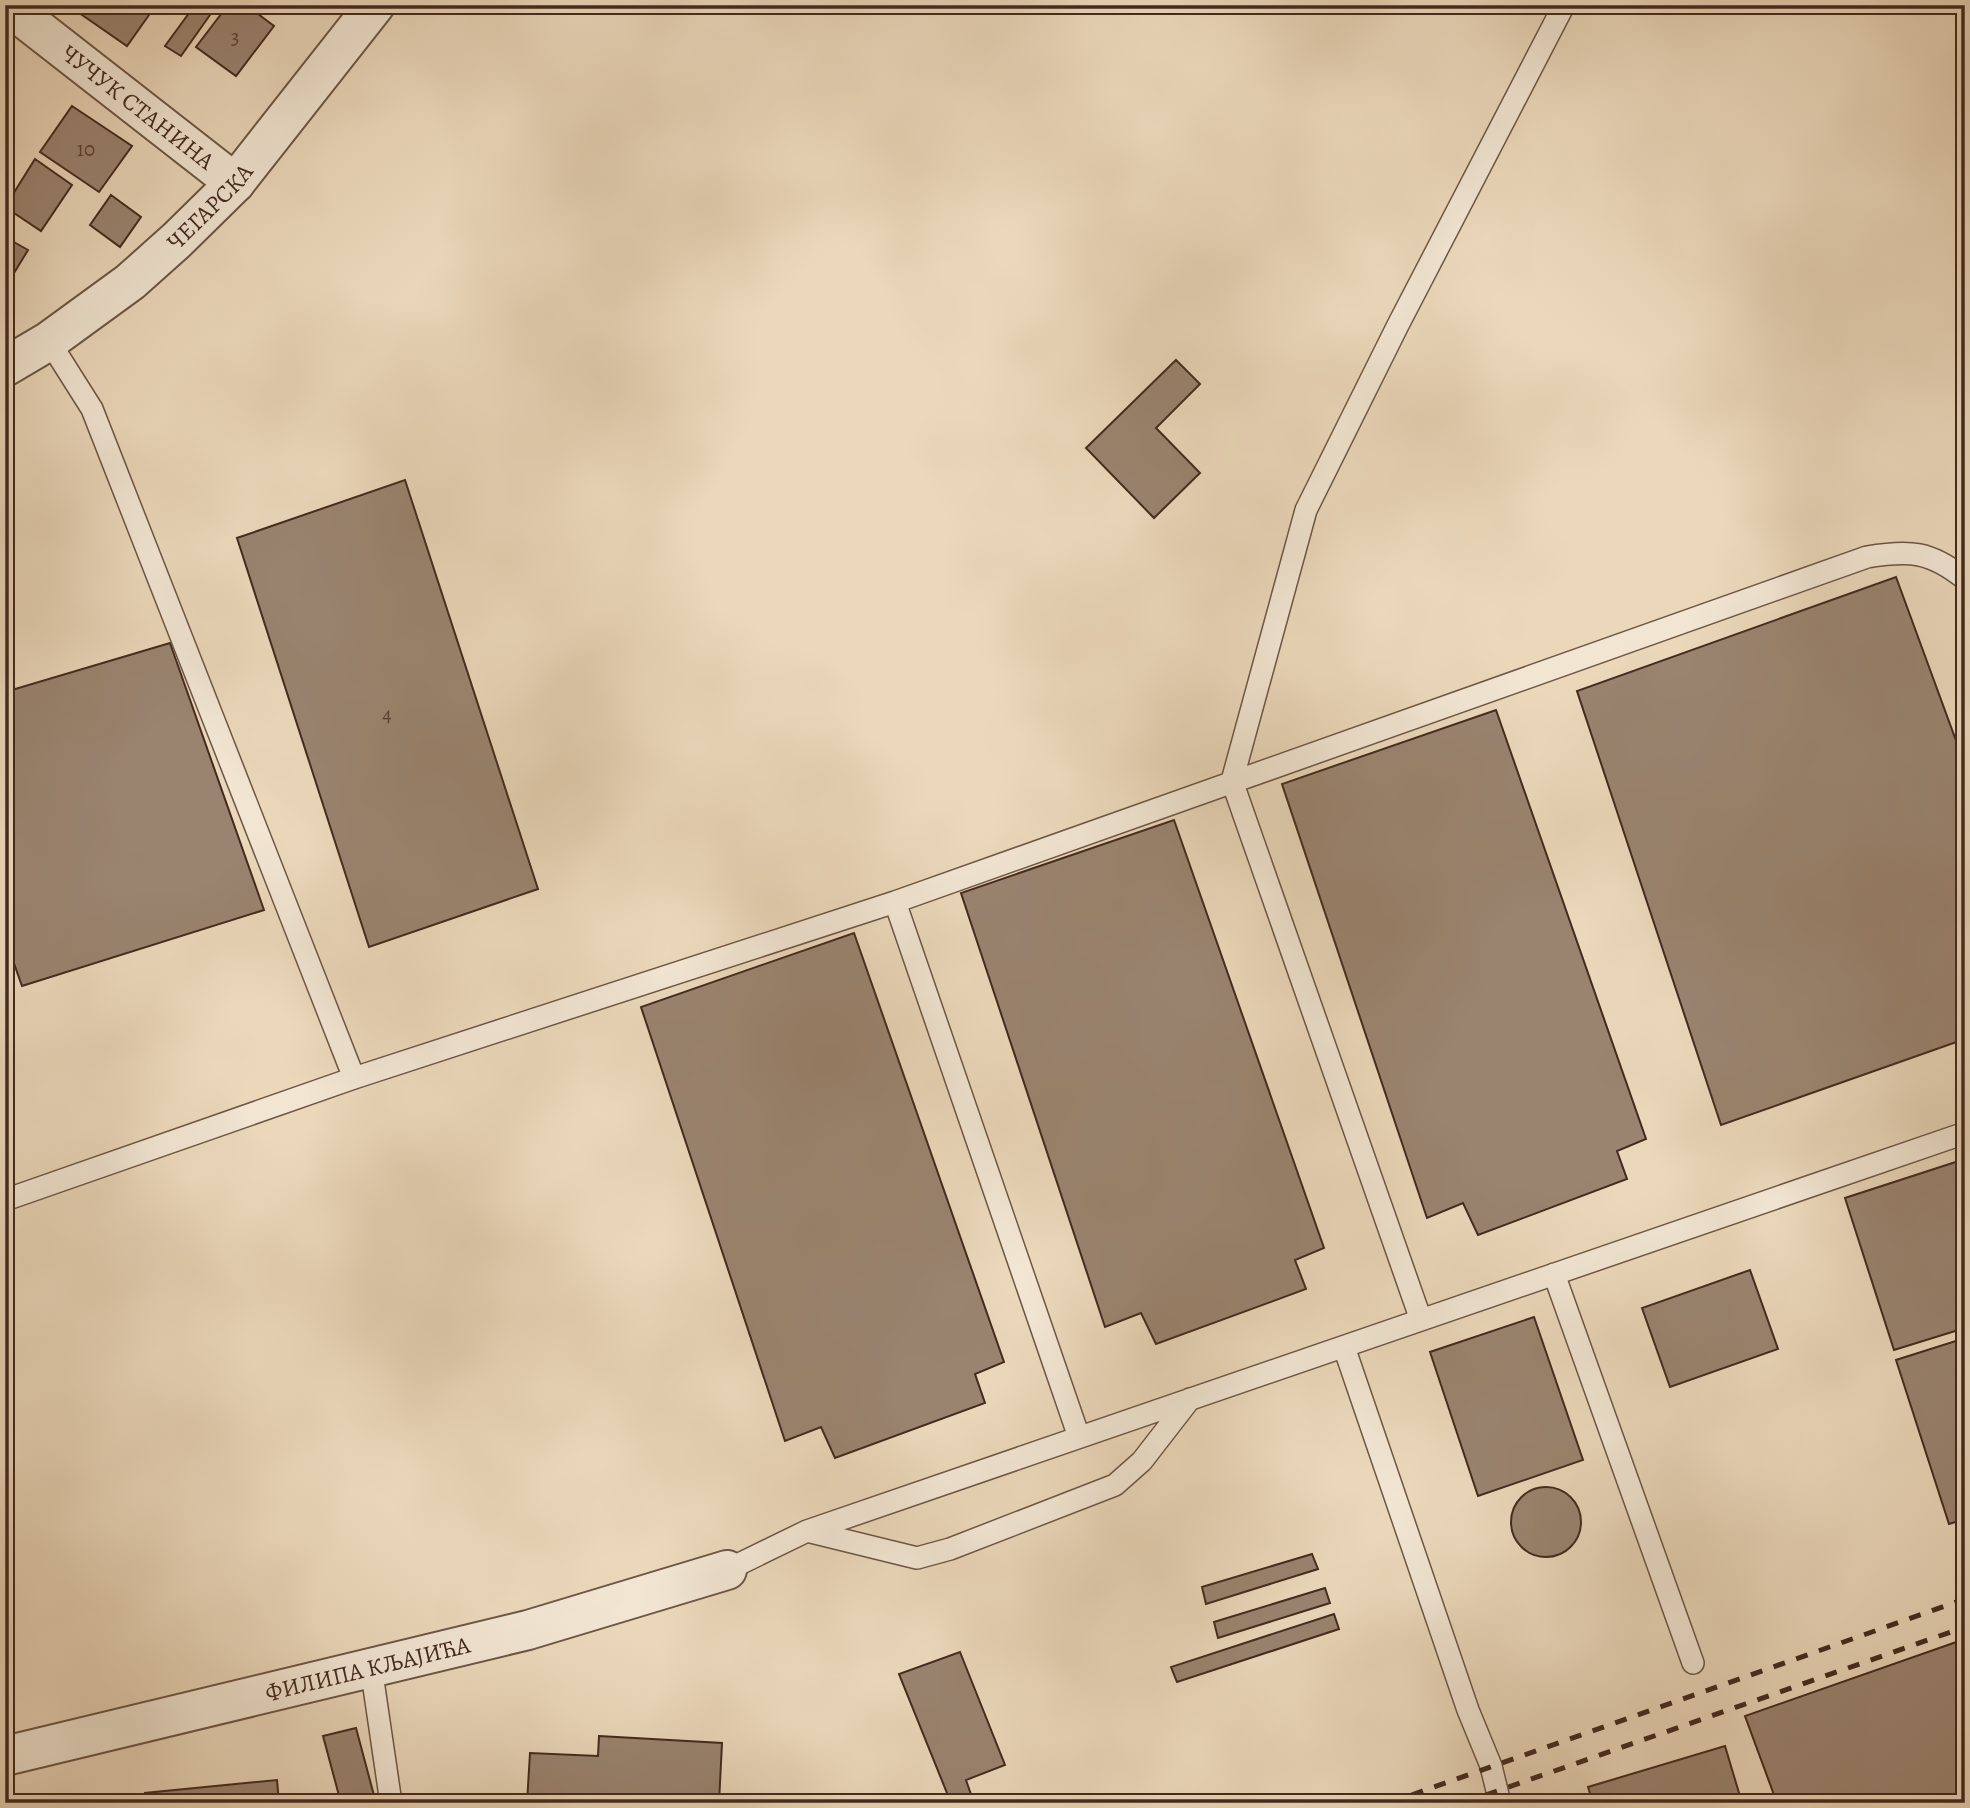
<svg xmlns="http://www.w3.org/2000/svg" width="1970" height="1808" font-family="Alegreya,serif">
  <rect width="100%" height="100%" fill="#ebd8bb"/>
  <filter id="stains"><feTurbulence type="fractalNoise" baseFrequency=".00286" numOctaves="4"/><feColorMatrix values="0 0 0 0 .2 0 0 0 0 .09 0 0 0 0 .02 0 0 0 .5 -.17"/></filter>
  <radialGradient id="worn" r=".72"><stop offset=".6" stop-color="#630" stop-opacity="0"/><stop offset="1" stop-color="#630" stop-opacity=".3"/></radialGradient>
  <path fill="#9a8470" stroke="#432a1e" stroke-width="2" d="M 74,5 L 156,5 L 127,46 L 72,8 Z
    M 195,5 L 217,5 L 181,56 L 165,46 Z
    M 228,5 L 246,5 L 274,26 L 236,76 L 196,47 Z
    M 72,106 L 132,146 L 99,192 L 40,152 Z
    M 35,159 L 72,185 L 41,231 L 5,207 Z
    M 111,195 L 141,217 L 120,247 L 90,225 Z
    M 5,237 L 28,250 L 5,288 Z
    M 1176,360 L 1200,384 L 1156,428 L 1200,473 L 1154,518 L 1086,448 Z
    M 405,480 L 538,889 L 369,947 L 237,538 Z
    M 1896,577 L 1965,765 L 1965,1039 L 1721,1125 L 1577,691 Z
    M 170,643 L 264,910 L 22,986 L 5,938 L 5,692 Z
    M 1496,710 L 1646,1139 L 1617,1151 L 1627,1179 L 1478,1235 L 1463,1203 L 1427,1218 L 1282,784 Z
    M 1174,820 L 1324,1248 L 1295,1260 L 1306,1289 L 1156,1344 L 1141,1313 L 1105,1327 L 961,893 Z
    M 854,933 L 1004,1362 L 975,1374 L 985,1403 L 835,1458 L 821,1427 L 785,1441 L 641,1007 Z
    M 1965,1159 L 1965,1328 L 1894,1350 L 1845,1198 Z
    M 1750,1270 L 1778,1349 L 1670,1387 L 1642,1308 Z
    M 1534,1317 L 1583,1460 L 1478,1496 L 1430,1352 Z
    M 1965,1338 L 1965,1519 L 1949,1524 L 1896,1360 Z
    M1511 1522a35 35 0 1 1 70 0a35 35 0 1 1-70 0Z
    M 1312,1554 L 1318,1569 L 1206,1604 L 1202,1587 Z
    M 1325,1588 L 1330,1603 L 1218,1638 L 1214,1622 Z
    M 1334,1614 L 1339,1629 L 1177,1682 L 1171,1667 Z
    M 1965,1639 L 1965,1803 L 1777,1803 L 1745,1716 Z
    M 960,1652 L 1005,1765 L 966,1780 L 974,1803 L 951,1803 L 899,1674 Z
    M 356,1728 L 376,1803 L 341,1803 L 323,1736 Z
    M 599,1736 L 722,1743 L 719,1803 L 527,1803 L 530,1753 L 598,1756 Z
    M 1725,1746 L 1742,1803 L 1593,1803 L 1588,1787 Z
    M 277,1780 L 279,1803 L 146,1803 L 145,1793 Z"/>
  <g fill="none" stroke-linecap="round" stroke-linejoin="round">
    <defs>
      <path id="lane" d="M 49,341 L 92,409 L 354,1078
        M 895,902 L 1079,1437
        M 5,1200 L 354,1078 L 895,902 L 1867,557 C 1910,550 1930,551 1965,579
        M 1554,1274 L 1693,1663
        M 1421,1320 L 1232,781 L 1306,510 L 1398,325 L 1564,5
        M 1344,1347 L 1468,1710 L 1491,1766 L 1500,1803
        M 807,1531 L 917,1558 L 950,1549 L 1115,1485 L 1142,1461 L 1190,1399
        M 727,1570 L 807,1531 L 1965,1133
        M 371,1667 L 391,1803"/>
      <g id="street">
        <path id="s1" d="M 7,5 L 235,183"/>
        <path id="s2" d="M 5,367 L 49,341 L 130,282 L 177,240 L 235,183 L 375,5"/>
        <path id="s3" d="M 5,1756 L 528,1630 L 727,1570"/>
      </g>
    </defs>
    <use href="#lane" stroke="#6d5645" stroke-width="24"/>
    <use href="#street" stroke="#6d5645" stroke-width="42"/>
    <use href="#lane" stroke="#f2e6d3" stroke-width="21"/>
    <use href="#street" stroke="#f2e6d3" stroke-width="38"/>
    <path stroke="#432a1e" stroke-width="5" stroke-dasharray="12 12" stroke-linecap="butt" d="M 1389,1803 L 1965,1599
      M 1463,1803 L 1965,1627"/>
  </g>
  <g text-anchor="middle" stroke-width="5" stroke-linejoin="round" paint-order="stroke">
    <g font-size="21" fill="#594032">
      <text x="235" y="44">3</text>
      <text x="86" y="156">10</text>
      <text x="387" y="721">4</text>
    </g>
    <g font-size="24" fill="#432a1e" stroke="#f2e6d3">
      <text dy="8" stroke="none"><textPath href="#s1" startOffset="166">ЧУЧУК СТАНИНА</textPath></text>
      <text dy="8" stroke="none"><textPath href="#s2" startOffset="261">ЧЕГАРСКА</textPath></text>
      <text dy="8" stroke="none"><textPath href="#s3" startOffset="373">ФИЛИПА КЉАЈИЋА</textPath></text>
    </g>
  </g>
  <rect width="1970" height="1808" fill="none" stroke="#ebd8bb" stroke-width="28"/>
  <rect x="7" y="7" width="1956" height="1794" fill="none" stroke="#432a1e" stroke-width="3.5"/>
  <rect x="14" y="14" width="1942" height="1780" fill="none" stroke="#432a1e" stroke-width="2"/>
  <rect width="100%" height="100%" filter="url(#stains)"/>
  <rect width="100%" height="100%" fill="url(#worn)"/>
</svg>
